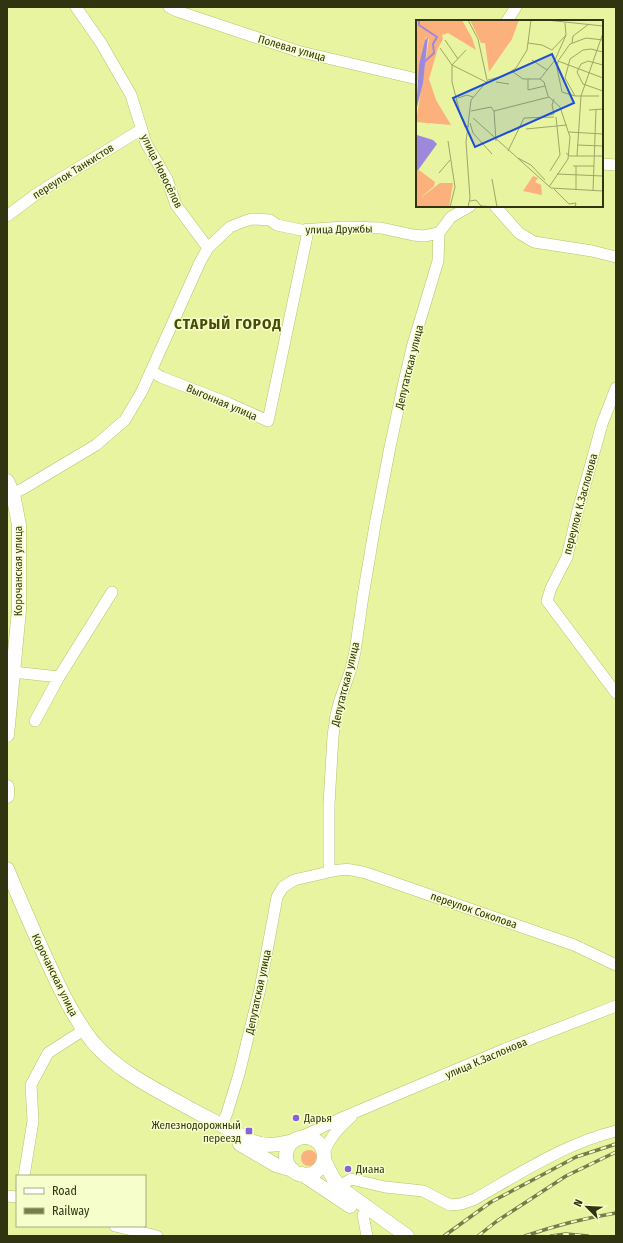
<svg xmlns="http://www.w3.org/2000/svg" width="623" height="1243" font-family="'Fira Sans Condensed',sans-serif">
  <rect width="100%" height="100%" fill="#e8f49f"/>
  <path fill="#fcb07c" d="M301 1158a8 8 0 1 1 16 0a8 8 0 1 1-16 0Z"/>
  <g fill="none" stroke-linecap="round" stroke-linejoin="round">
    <defs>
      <path id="minor" d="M 76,7 L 101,43 L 131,95 L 146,143 L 167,179 L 176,205 L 208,248
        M 169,7 L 177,11 L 297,51 L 417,79
        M 507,21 L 516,7
        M 602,164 L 616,165
        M 495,206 L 519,233 L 534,242 L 592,251 L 616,257
        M 7,216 L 35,195 L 60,179 L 142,129
        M 151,371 L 161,377 L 228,403 L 268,421 L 307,236 L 307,229
        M 616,388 L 602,424 L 577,514 L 567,557 L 551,588 L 547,601 L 616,693
        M 7,497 L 24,488 L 96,445 L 125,420 L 142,391 L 200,262 L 208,248 L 230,227 L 245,221 L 252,219 L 270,220 L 277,225 L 301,230 L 344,227 L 381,228 L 413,235 L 424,236 L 439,233 L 451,217 L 470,206
        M 13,672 L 59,677
        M 35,721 L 59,677 L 112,592
        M 329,872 C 345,868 349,869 366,873 L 574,945 L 616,965
        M 222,1125 L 227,1113 L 239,1074 L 260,989 L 277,897 L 283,887 L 294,880 L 329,872 L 329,804 L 333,736 L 336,715 L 340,700 L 351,669 L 355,652 L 363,596 L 375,525 L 390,447 L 404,382 L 413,344 L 438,261 L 439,233
        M 303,1136 L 344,1117 L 505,1049 L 616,1006
        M 324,1152 C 330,1137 339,1127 351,1117
        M 24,1176 L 33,1121 L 31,1085 L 48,1053 L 79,1033
        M 339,1187 L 351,1179 L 385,1187 L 423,1191 L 450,1205 L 461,1204 L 475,1199 C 519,1174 566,1143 616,1131
        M 7,1196 L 17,1197
        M 363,1215 L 367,1236
        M 115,1226 L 157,1236"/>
      <path id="major" d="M 7,481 L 13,494 L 19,525 L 19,610 L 7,735
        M 7,787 L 7,796
        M 7,869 C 21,902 35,935 50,967 C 62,993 74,1018 92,1041 C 117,1071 155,1089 189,1108 C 210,1119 230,1130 251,1141 C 265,1147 278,1145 293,1141
        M286 1156a19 19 0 1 1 38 0a19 19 0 1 1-38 0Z
        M 240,1144 L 276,1165 L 293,1170
        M 324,1160 L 333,1178 L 343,1190 L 407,1236
        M 302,1174 L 350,1206"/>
    </defs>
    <use href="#minor" stroke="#b7c26e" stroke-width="12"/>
    <use href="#major" stroke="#b7c26e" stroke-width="15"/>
    <use href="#minor" stroke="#fff" stroke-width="11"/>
    <use href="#major" stroke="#fff" stroke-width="14"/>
    <defs>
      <path id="rail" d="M 444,1236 L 491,1202 L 576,1157 L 616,1144
        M 478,1236 L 497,1221 L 566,1176 L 616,1152
        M 525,1236 C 554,1226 585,1218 616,1213
        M 551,1236 L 566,1234 L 588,1236"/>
    </defs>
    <use href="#rail" stroke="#767d47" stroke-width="3.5"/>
    <use href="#rail" stroke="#f6fecc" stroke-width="2" stroke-dasharray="6" stroke-linecap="butt"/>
  </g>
  <g fill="#8760da" stroke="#f6fecc" stroke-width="1.5">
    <circle cx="296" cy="1118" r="4"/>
    <rect x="245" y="1127" width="8" height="8" rx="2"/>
    <circle cx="348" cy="1169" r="4"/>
  </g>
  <g text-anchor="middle" stroke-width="3" stroke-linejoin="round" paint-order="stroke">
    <g font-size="11" fill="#303411" stroke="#f6fecc">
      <text transform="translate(292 48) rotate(16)" y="4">Полевая улица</text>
      <text transform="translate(73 171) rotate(-32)" y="4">переулок Танкистов</text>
      <text transform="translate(162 171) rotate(64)" y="4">улица Новосёлов</text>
      <text transform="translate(339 229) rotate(-1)" y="4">улица Дружбы</text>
      <text transform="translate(409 367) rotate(-76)" y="4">Депутатская улица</text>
      <text transform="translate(222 402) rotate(23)" y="4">Выгонная улица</text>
      <text transform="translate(580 504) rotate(-75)" y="4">переулок К.Заслонова</text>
      <text transform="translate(18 571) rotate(-90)" y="4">Корочанская улица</text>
      <text transform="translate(345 684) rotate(-76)" y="4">Депутатская улица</text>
      <text transform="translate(474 910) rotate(19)" y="4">переулок Соколова</text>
      <text transform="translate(55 975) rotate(64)" y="4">Корочанская улица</text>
      <text transform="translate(258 992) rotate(-78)" y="4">Депутатская улица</text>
      <text transform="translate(486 1058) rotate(-23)" y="4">улица К.Заслонова</text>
    </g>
    <g font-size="11" fill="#303411" stroke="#f6fecc" text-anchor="start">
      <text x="304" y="1122">Дарья</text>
      <text x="241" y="1129" text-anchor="end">Железнодорожный<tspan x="241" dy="13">переезд</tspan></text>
      <text x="356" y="1173">Диана</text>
    </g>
    <g font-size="15" font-weight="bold" letter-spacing="1" fill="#464b06" stroke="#f6fecc">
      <text x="228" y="329">СТАРЫЙ ГОРОД</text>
    </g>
  </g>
  <g transform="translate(416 20)">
    <rect width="187" height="187" fill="#e8f49f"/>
    <path d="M 0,0 L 46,0 L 56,18 L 60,30 L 32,13 L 26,15 L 27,19 L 22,28 L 13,59 L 20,80 L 35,105 L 0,102 L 13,19 L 10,17 L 9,20 L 0,69 ZM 54,0 L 103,0 L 96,19 L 73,52 L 69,23 L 65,23 ZM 3,150 L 19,162 L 18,166 L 3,179 L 24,163 L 37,163 L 33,187 L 0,187 L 0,153 ZM 117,156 L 122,158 L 119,162 L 125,165 L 126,175 L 107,171 Z" fill="#fcb07c"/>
    <path d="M 12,17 L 7,63 L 0,91 L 3,45 L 9,20 ZM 0,103 L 1,115 L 17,120 L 21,124 L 0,153 Z" fill="#9e88dc"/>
    <path fill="none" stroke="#9e88dc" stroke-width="2" d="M 3,0 L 3,5 L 21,17 L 17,24 L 18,33 L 7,43"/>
    <path fill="none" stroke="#9ea766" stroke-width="1" d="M 52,0 L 62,19 L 71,60M 130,0 L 187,6M 29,20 L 42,39M 112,23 L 126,25 L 136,30 L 150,15 L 149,3M 156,23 L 157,16 L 173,4M 24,28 L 36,45 L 36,62 L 44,93 L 49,107 L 53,106M 50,30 L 36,45 L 70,62M 116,40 L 131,50M 142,41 L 187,58M 187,45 L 172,41 L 165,44 L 161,52 L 167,64 L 187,71M 97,52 L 107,59 L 124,59M 112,59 L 112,70 L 129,66M 124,59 L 128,62 L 132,76 L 144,87 L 154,117 L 152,139 L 133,167M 124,59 L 139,40 L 150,15M 80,62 L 93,64M 159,76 L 149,58 L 154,39 L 167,30 L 175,29 L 187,32M 183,76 L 159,76 L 146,72 L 141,48 L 142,41 L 154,24 L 170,18 L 187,20M 42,78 L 51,75 L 57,77M 173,90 L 187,89M 55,91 L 75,87 L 78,91 L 133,77M 78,91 L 80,121M 129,96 L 138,94 L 136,85 L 138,79M 57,98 L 135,168 L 187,171M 54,103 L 57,113 L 76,134M 110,109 L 151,105M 153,112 L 187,114M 32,121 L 39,167 L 34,187M 161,125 L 187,126M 92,131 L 108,98 L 138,97M 150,133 L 154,136 L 187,136M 161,136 L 165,76 L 187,13M 102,138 L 115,145 L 129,160M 157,146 L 178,146M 134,151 L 144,135 L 140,97M 23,153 L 34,140M 141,154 L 187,156M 76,159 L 81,187M 138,169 L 153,184 L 160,183 L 159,187M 160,170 L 160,146M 177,171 L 180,89M 54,181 L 60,180 L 65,186 L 81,187M 52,187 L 54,178 L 50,122 L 55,80 L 72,60 L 88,56 L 100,48 L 111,30 L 115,0"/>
    <path fill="#1d4ed8" fill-opacity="0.15" stroke="#1d4ed8" stroke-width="2" d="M 136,34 L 158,83 L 59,127 L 37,78 Z"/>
    <rect width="187" height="187" fill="none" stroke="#303411" stroke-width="2"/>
  </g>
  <rect width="623" height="1243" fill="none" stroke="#303411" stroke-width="16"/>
  <rect x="16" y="1175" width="130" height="52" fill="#f6fecc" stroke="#a7ad81"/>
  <rect x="24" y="1188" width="20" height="6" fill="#ffffff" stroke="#a7ad81"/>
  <text x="52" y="1195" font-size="12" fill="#303411">Road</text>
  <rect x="24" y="1208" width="20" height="6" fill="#767d47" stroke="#a7ad81"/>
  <text x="52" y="1215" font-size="12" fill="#303411">Railway</text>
  <g transform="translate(587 1207) rotate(294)" stroke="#f6fecc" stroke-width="3" paint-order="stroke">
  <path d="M0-3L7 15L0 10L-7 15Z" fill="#303411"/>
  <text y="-6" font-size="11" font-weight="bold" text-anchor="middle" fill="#303411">N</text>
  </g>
</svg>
